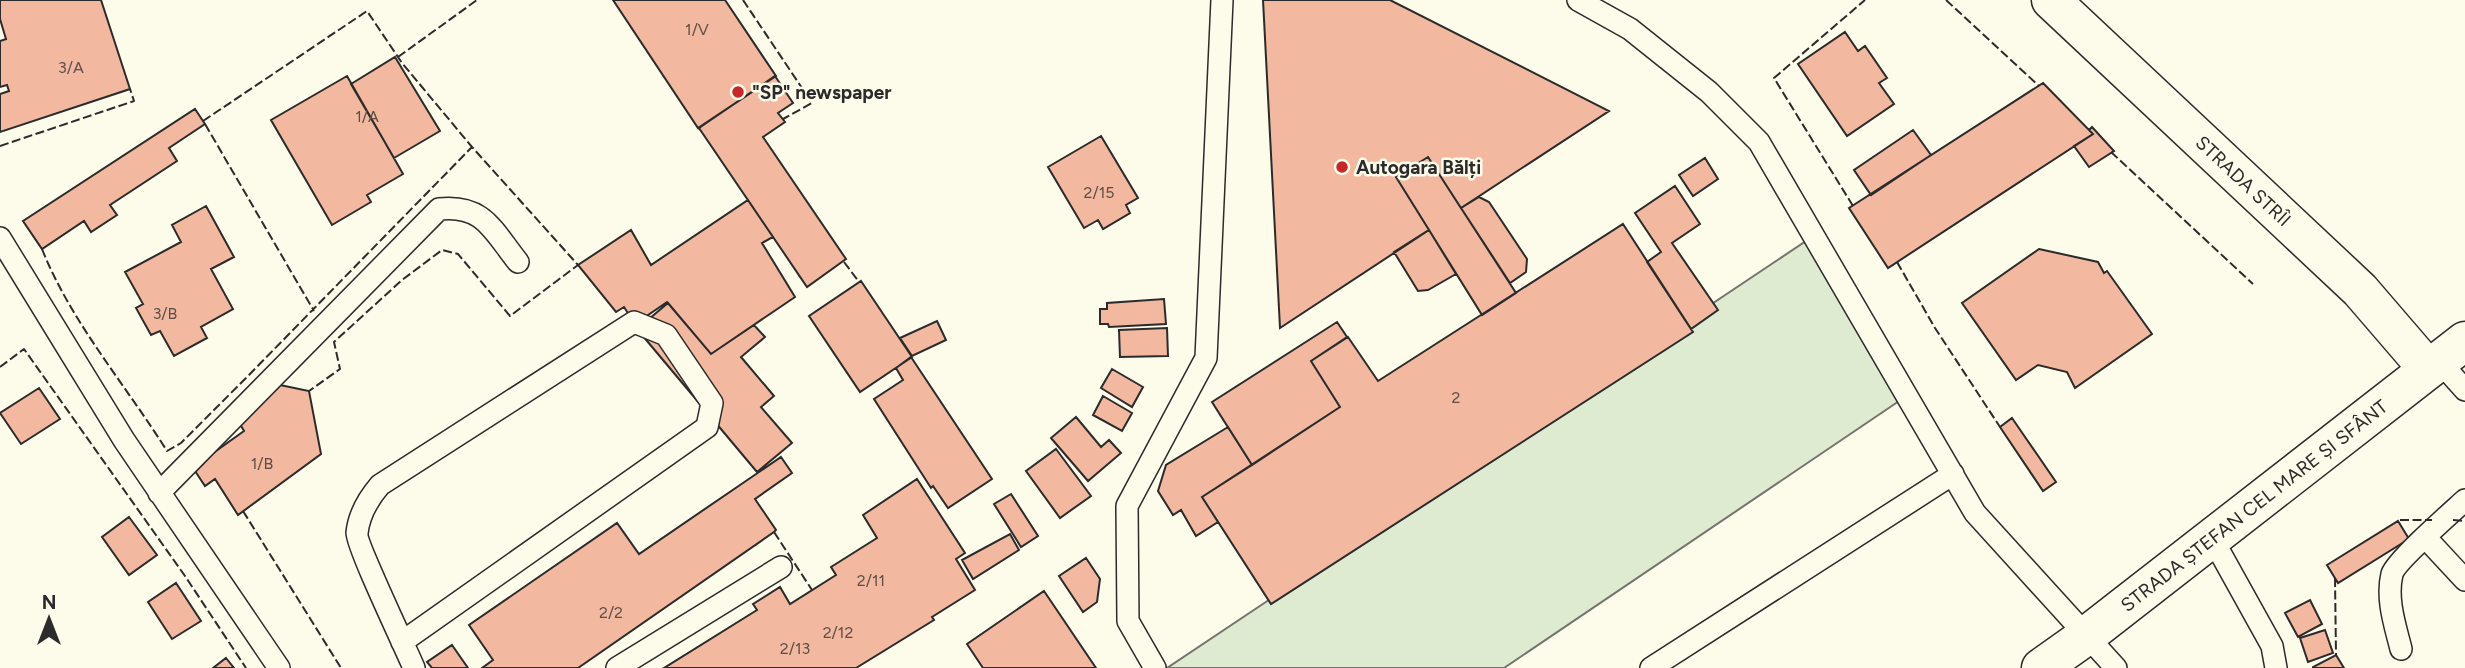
<svg xmlns="http://www.w3.org/2000/svg" width="2465" height="668" font-family="Figtree,sans-serif">
  <rect width="100%" height="100%" fill="#fdfbea"/>
  <path fill="#deebd1" stroke="#74746e" stroke-width="2" d="M 1818,233 L 1908,395 L 1504,668 L 1167,668 Z"/>
  <path fill="#f2b8a0" stroke="#2b2b2b" stroke-width="2" d="M 0,0 L 101,0 L 130,89 L 0,132 L 0,94 L 9,91 L 7,85 L 0,87 L 0,41 L 6,39 L 0,19 Z
    M 613,0 L 725,0 L 776,76 L 698,128 Z
    M 1263,0 L 1390,0 L 1609,111 L 1461,208 L 1428,157 L 1396,177 L 1429,230 L 1280,328 Z
    M 1845,32 L 1858,51 L 1865,46 L 1887,78 L 1879,83 L 1894,104 L 1847,136 L 1798,64 Z
    M 395,57 L 440,131 L 394,158 L 351,84 Z
    M 347,76 L 403,174 L 367,195 L 371,202 L 332,225 L 271,120 Z
    M 775,76 L 793,103 L 778,113 L 785,122 L 763,137 L 846,259 L 807,287 L 699,128 Z
    M 2043,83 L 2093,134 L 1888,268 L 1849,208 Z
    M 195,109 L 205,124 L 169,148 L 177,161 L 110,205 L 117,215 L 91,232 L 84,221 L 42,249 L 23,221 Z
    M 2092,127 L 2114,151 L 2089,167 L 2074,146 L 2093,134 L 2089,130 Z
    M 1913,130 L 1931,155 L 1871,195 L 1854,170 Z
    M 1101,136 L 1138,198 L 1126,205 L 1130,213 L 1103,229 L 1098,220 L 1084,228 L 1048,167 Z
    M 1428,157 L 1516,293 L 1482,315 L 1396,177 Z
    M 1705,158 L 1718,179 L 1693,196 L 1679,175 Z
    M 1675,186 L 1700,224 L 1672,243 L 1718,310 L 1691,329 L 1647,262 L 1661,252 L 1635,213 Z
    M 1479,197 L 1489,202 L 1527,259 L 1526,272 L 1510,283 L 1461,208 Z
    M 748,200 L 773,237 L 762,243 L 795,297 L 711,354 L 667,302 L 635,324 L 624,307 L 616,312 L 578,265 L 631,230 L 651,265 Z
    M 206,206 L 234,257 L 211,269 L 233,309 L 201,327 L 207,338 L 174,356 L 160,331 L 151,335 L 136,308 L 143,304 L 125,272 L 181,242 L 172,225 Z
    M 1623,224 L 1693,332 L 1271,604 L 1202,497 L 1340,407 L 1311,361 L 1348,337 L 1378,381 Z
    M 1429,230 L 1456,274 L 1428,290 L 1418,291 L 1394,252 Z
    M 2039,249 L 2098,262 L 2104,273 L 2107,271 L 2152,334 L 2075,388 L 2067,372 L 2038,365 L 2016,380 L 1962,303 Z
    M 861,281 L 912,357 L 860,392 L 809,316 Z
    M 1164,299 L 1166,324 L 1109,327 L 1108,324 L 1100,324 L 1100,309 L 1107,309 L 1107,303 Z
    M 668,303 L 711,354 L 754,325 L 765,337 L 741,357 L 774,396 L 761,407 L 792,443 L 757,472 L 637,329 Z
    M 937,321 L 946,340 L 912,356 L 900,338 Z
    M 1337,322 L 1347,337 L 1311,361 L 1340,407 L 1252,465 L 1212,402 Z
    M 1167,328 L 1168,356 L 1120,357 L 1119,330 Z
    M 911,357 L 992,479 L 948,508 L 933,486 L 931,488 L 874,399 L 903,380 L 896,368 Z
    M 1112,369 L 1143,387 L 1132,407 L 1101,388 Z
    M 280,385 L 309,391 L 321,454 L 238,515 L 215,479 L 205,486 L 195,471 L 203,464 L 202,461 L 244,431 L 240,424 Z
    M 39,388 L 60,419 L 21,444 L 0,413 Z
    M 1103,396 L 1132,413 L 1122,431 L 1093,415 Z
    M 1076,417 L 1101,447 L 1109,440 L 1121,453 L 1088,481 L 1051,438 Z
    M 2012,418 L 2056,482 L 2043,491 L 2000,427 Z
    M 1228,427 L 1252,465 L 1202,497 L 1218,522 L 1196,536 L 1181,510 L 1173,515 L 1158,491 L 1166,465 Z
    M 1056,449 L 1091,496 L 1060,518 L 1026,471 Z
    M 781,457 L 792,473 L 755,499 L 776,530 L 774,532 L 578,668 L 482,668 L 493,660 L 469,625 L 617,523 L 639,554 Z
    M 917,479 L 965,553 L 956,559 L 975,590 L 932,617 L 934,620 L 856,668 L 664,668 L 757,610 L 753,604 L 780,587 L 790,604 L 836,575 L 831,567 L 877,538 L 863,515 Z
    M 1011,494 L 1038,536 L 1021,547 L 994,504 Z
    M 129,517 L 157,555 L 129,575 L 102,537 Z
    M 2398,521 L 2409,539 L 2338,583 L 2327,565 Z
    M 1010,534 L 1019,550 L 973,579 L 962,560 Z
    M 1086,558 L 1100,579 L 1097,602 L 1083,612 L 1059,576 Z
    M 176,583 L 201,621 L 172,639 L 148,602 Z
    M 1044,591 L 1096,668 L 983,668 L 967,644 Z
    M 2310,600 L 2322,624 L 2298,637 L 2285,613 Z
    M 2325,630 L 2333,653 L 2308,662 L 2300,638 Z
    M 452,645 L 468,668 L 432,668 L 427,662 Z
    M 2336,655 L 2344,668 L 2313,668 L 2313,667 Z
    M 226,658 L 234,668 L 213,668 Z"/>
  <g fill="none" stroke-linecap="round" stroke-linejoin="round">
    <defs>
      <path id="service" d="M 1578,0 L 1630,29 L 1709,92 L 1759,142 L 1975,513 L 2116,668
        M 0,238 L 124,440 L 279,668
        M 2439,361 L 2465,390
        M 159,493 L 439,209 C 484,204 493,231 518,262
        M 2425,537 L 2465,580
        M 2212,538 L 2272,646 L 2276,668
        M 402,642 L 707,427 L 712,403 L 666,335 L 634,322 L 380,485 C 368,499 359,514 357,533 C 356,544 406,649 414,668
        M 2401,649 C 2395,625 2386,599 2392,574 C 2396,561 2452,512 2465,500
        M 617,668 L 781,567
        M 1155,668 L 1128,621 L 1127,506 L 1206,358 L 1222,0
        M 1651,668 L 1953,474"/>
      <g id="minor">
        <path id="s1" d="M 2051,0 L 2360,290 L 2428,369"/>
      </g>
      <g id="primary">
        <path id="s2" d="M 2041,668 L 2086,636 L 2465,341"/>
      </g>
    </defs>
    <use href="#service" stroke="#2b2b2b" stroke-width="24"/>
    <use href="#minor" stroke="#2b2b2b" stroke-width="41"/>
    <use href="#primary" stroke="#2b2b2b" stroke-width="41"/>
    <use href="#service" stroke="#fdfbea" stroke-width="21"/>
    <use href="#minor" stroke="#fdfbea" stroke-width="38"/>
    <use href="#primary" stroke="#fdfbea" stroke-width="38"/>
    <path stroke="#2b2b2b" stroke-width="2" stroke-dasharray="9 3.5" stroke-linecap="butt" d="M 743,0 L 812,103 L 783,119
      M 1946,0 L 2039,86
      M 398,57 L 477,0
      M 203,121 L 367,11 L 402,63 L 472,147
      M 205,124 L 314,311
      M 0,146 L 134,101 L 130,89
      M 2111,152 L 2253,284
      M 1853,206 L 1774,78 L 1865,0
      M 42,249 C 71,322 125,384 167,451 L 181,443 L 246,378 L 472,147 L 578,265 L 510,316 L 458,254 L 442,250 L 402,280 L 334,342 L 340,369 L 309,391
      M 844,262 L 859,282
      M 1897,262 L 1935,328 L 2000,427
      M 0,367 L 24,349 L 185,576 L 246,668
      M 243,511 L 341,668
      M 2400,520 L 2432,520
      M 2453,520 L 2465,521
      M 774,532 L 812,590
      M 2335,578 L 2336,655"/>
  </g>
  <g fill="#c62828" stroke="#fdfbea" stroke-width="2.5">
    <circle cx="738" cy="92" r="7"/>
    <circle cx="1342" cy="167" r="7"/>
  </g>
  <g text-anchor="middle" stroke-width="5" stroke-linejoin="round" paint-order="stroke">
    <g font-size="16" fill="#5d4e48">
      <text x="697" y="35">1/V</text>
      <text x="71" y="73">3/A</text>
      <text x="367" y="122">1/A</text>
      <text x="1099" y="198">2/15</text>
      <text x="165" y="319">3/B</text>
      <text x="1456" y="403">2</text>
      <text x="262" y="469">1/B</text>
      <text x="871" y="586">2/11</text>
      <text x="611" y="618">2/2</text>
      <text x="838" y="638">2/12</text>
      <text x="795" y="654">2/13</text>
    </g>
    <g font-size="19" font-weight="bold" fill="#2b2b2b" stroke="#fdfbea" text-anchor="start">
      <text x="752" y="99">"SP" newspaper</text>
      <text x="1356" y="174">Autogara Bălți</text>
    </g>
    <g font-size="19" fill="#2b2b2b" stroke="#fdfbea">
      <text dy="7" stroke="none"><textPath href="#s1" startOffset="264">STRADA STRÎI</textPath></text>
      <text dy="7" stroke="none"><textPath href="#s2" startOffset="268">STRADA ȘTEFAN CEL MARE ȘI SFÂNT</textPath></text>
    </g>
  </g>
  <g transform="translate(49 619)" stroke="#fdfbea" stroke-width="5" paint-order="stroke">
  <path d="M0-5L12 26L0 18L-12 26Z" fill="#2b2b2b"/>
  <text y="-10" font-size="19" font-weight="bold" text-anchor="middle" fill="#2b2b2b">N</text>
  </g>
</svg>
